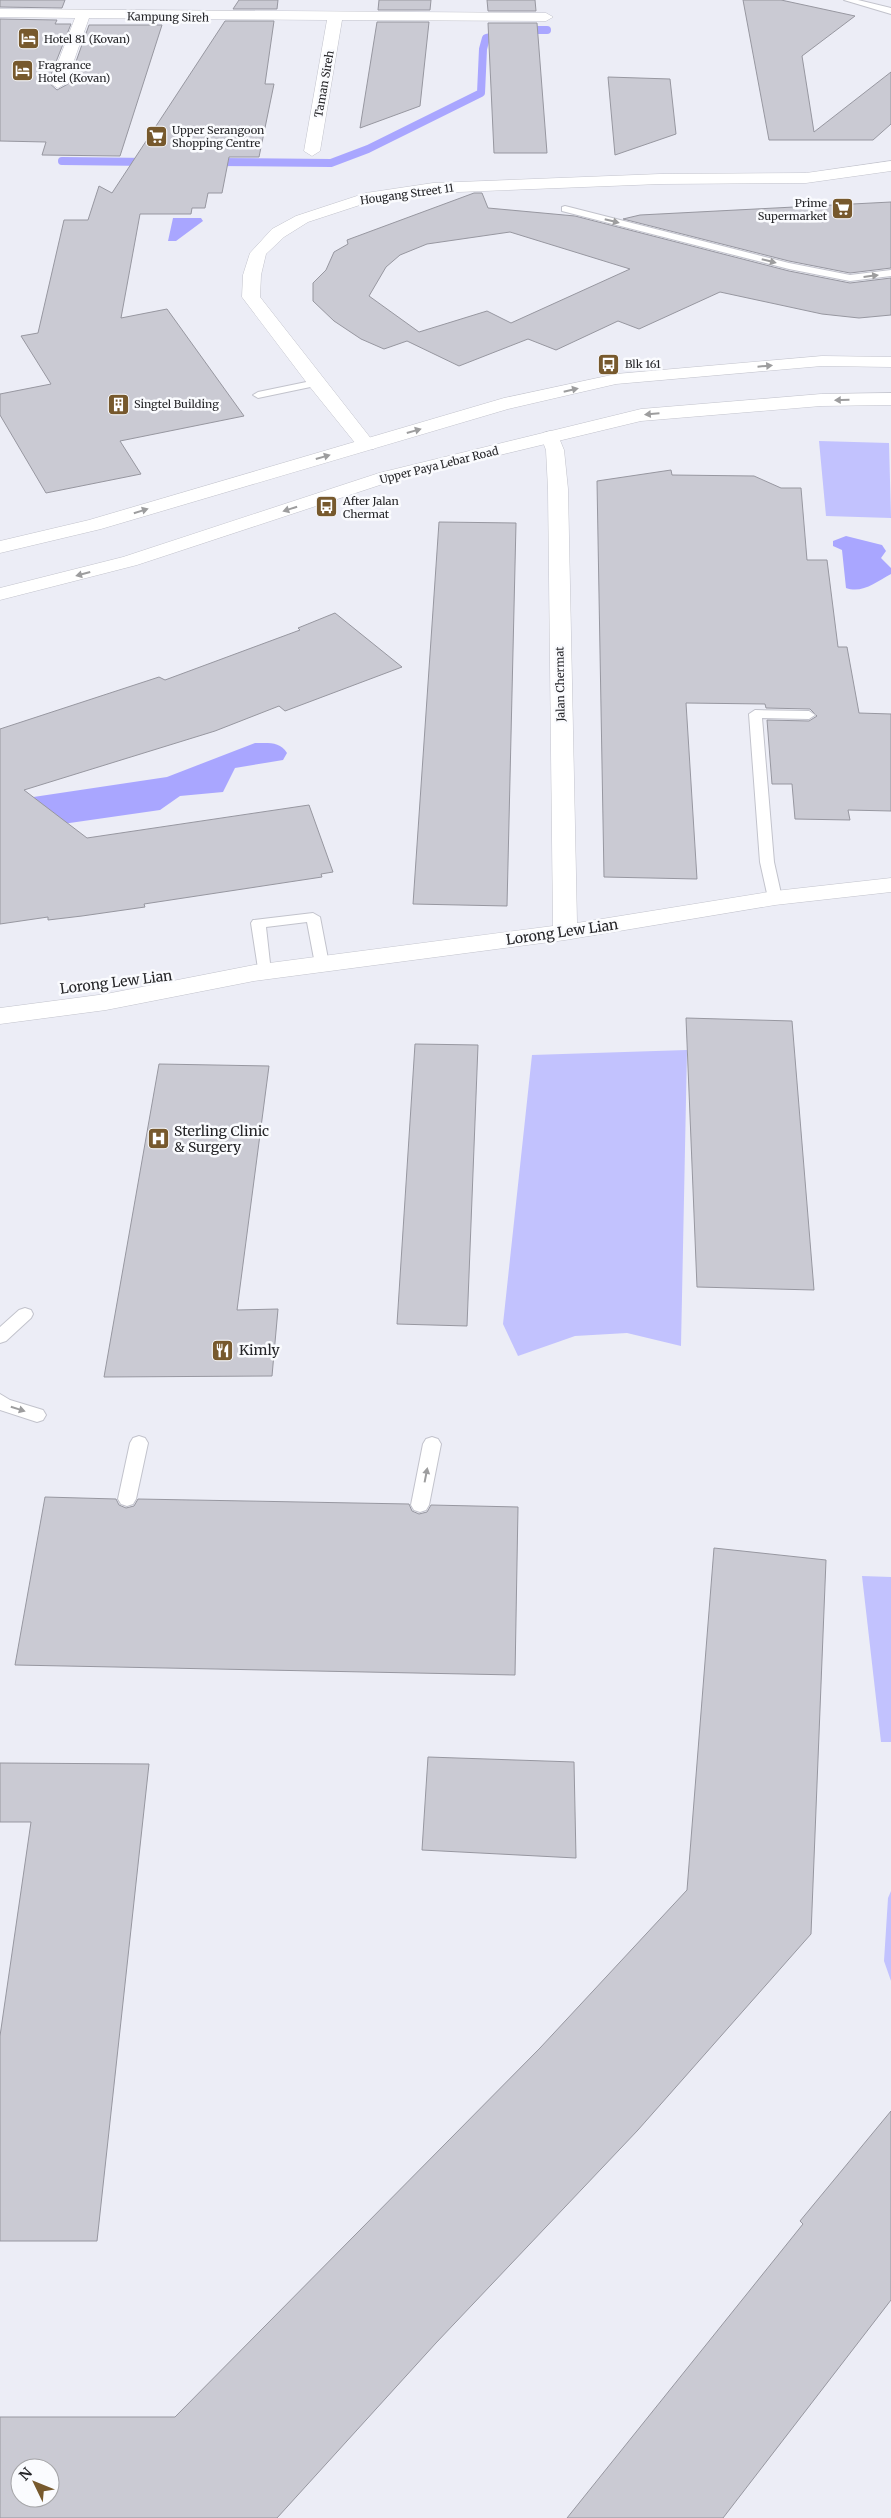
<svg xmlns="http://www.w3.org/2000/svg" width="891" height="2518" font-family="Merriweather,serif">
  <rect width="100%" height="100%" fill="#ecedf6"/>
  <path fill="#c2c2fe" d="M 819,441 L 889,443 L 891,518 L 826,516 Z
    M 687,1050 L 681,1346 L 627,1333 L 575,1336 L 518,1356 L 503,1324 L 532,1055 Z
    M 862,1576 L 891,1577 L 891,1742 L 881,1742 Z
    M 891,1891 L 891,1981 L 884,1961 L 888,1898 Z"/>
  <path fill="#a9a6ff" d="M 173,218 L 201,218 L 203,221 L 176,241 L 168,241 Z
    M 846,536 L 882,545 L 886,551 L 881,558 L 891,568 L 891,574 C 876,582 862,594 846,588 L 842,550 L 833,546 L 833,541 Z
    M 255,743 C 268,743 280,741 287,753 L 283,760 L 235,768 L 223,792 L 180,796 L 160,810 L 0,833 L 0,802 L 167,777 Z"/>
  <g fill="none" stroke-linecap="round" stroke-linejoin="round">
    <path stroke="#a9a6ff" stroke-width="8" d="M 62,161 L 150,162
      M 212,162 L 331,163 L 368,149 L 481,93 L 483,49 L 486,38 L 517,30 L 547,30"/>
  </g>
  <path fill="#cacad3" stroke="#9797a0" fill-rule="evenodd" d="M 0,0 L 65,0 L 62,8 L 0,7 Z
    M 239,0 L 278,0 L 277,9 L 233,9 Z
    M 379,0 L 431,0 L 430,10 L 378,10 Z
    M 487,0 L 535,0 L 536,11 L 488,11 Z
    M 743,0 L 781,0 L 855,16 L 802,56 L 814,132 L 891,72 L 891,124 L 873,140 L 769,140 Z
    M 0,19 L 57,20 L 55,24 L 71,24 L 48,82 L 57,90 L 68,84 L 89,25 L 162,25 L 120,156 L 42,155 L 46,142 L 0,141 Z
    M 225,21 L 274,21 L 265,84 L 274,84 L 259,157 L 229,157 L 222,193 L 208,193 L 205,208 L 192,208 L 191,214 L 140,214 L 121,318 L 167,309 L 244,416 L 120,441 L 141,474 L 46,493 L 0,415 L 0,394 L 51,384 L 21,336 L 38,333 L 64,220 L 88,220 L 99,186 L 112,193 Z
    M 377,22 L 429,22 L 420,106 L 360,128 Z
    M 488,23 L 537,23 L 547,153 L 494,153 Z
    M 608,77 L 670,79 L 676,134 L 615,155 Z
    M 474,193 L 482,193 L 488,208 L 575,216 L 789,271 L 850,283 L 891,278 L 891,315 L 859,318 L 822,314 L 720,292 L 639,329 L 618,321 L 556,350 L 528,339 L 459,366 L 407,341 L 384,349 L 361,339 L 334,321 L 313,301 L 313,283 L 326,270 L 334,252 L 348,244 L 347,240 ZM 510,232 L 630,269 L 511,323 L 487,311 L 419,332 L 369,296 L 386,267 L 400,255 L 427,244 Z
    M 891,202 L 891,268 L 850,273 L 789,261 L 623,219 L 640,215 Z
    M 671,470 L 672,475 L 754,476 L 781,488 L 801,488 L 807,560 L 827,560 L 838,647 L 847,647 L 859,713 L 891,714 L 891,811 L 848,810 L 850,820 L 795,819 L 792,784 L 772,784 L 767,720 L 809,721 L 817,716 L 810,709 L 766,708 L 765,704 L 686,703 L 697,879 L 604,877 L 597,481 Z
    M 439,522 L 516,523 L 507,906 L 413,904 Z
    M 335,613 L 402,667 L 285,711 L 279,706 L 215,731 L 24,790 L 87,838 L 309,805 L 333,872 L 321,874 L 322,877 L 144,904 L 145,907 L 82,916 L 48,920 L 48,917 L 0,924 L 0,729 L 159,677 L 165,680 L 300,630 L 298,628 Z
    M 686,1018 L 792,1021 L 814,1290 L 697,1287 Z
    M 415,1044 L 478,1045 L 467,1326 L 397,1324 Z
    M 159,1064 L 269,1066 L 237,1310 L 278,1309 L 272,1376 L 104,1377 Z
    M 45,1497 L 116,1499 L 119,1505 L 126,1508 L 134,1506 L 138,1499 L 409,1504 L 412,1511 L 419,1514 L 427,1512 L 431,1505 L 518,1507 L 515,1675 L 15,1665 Z
    M 714,1548 L 826,1560 L 811,1934 L 638,2130 L 436,2343 L 277,2518 L 0,2518 L 0,2417 L 175,2417 L 540,2048 L 687,1890 ZM 20,2468 L 50,2468 L 50,2498 L 20,2498 Z
    M 428,1757 L 574,1762 L 576,1858 L 422,1850 Z
    M 0,1763 L 149,1764 L 97,2241 L 0,2241 L 0,2036 L 31,1822 L 0,1822 Z
    M 891,2111 L 891,2300 L 723,2518 L 567,2518 L 803,2224 L 800,2221 Z"/>
  <g fill="none" stroke-linecap="round" stroke-linejoin="round">
    <defs>
      <path id="service" d="M 844,0 L 858,0 L 891,8 L 891,14 Z
        M 565,206 L 789,263 L 850,275 L 891,270 L 891,276 L 850,281 L 789,269 L 562,211 L 562,207 Z
        M 316,380 L 320,381 L 320,385 L 258,398 L 253,395 L 258,392 Z
        M 755,710 L 809,711 L 815,715 L 809,719 L 762,718 L 774,862 L 782,898 L 775,902 L 768,898 L 760,862 L 749,714 Z
        M 313,913 L 320,917 L 329,964 L 327,967 L 322,969 L 315,964 L 307,922 L 266,927 L 271,972 L 264,977 L 259,975 L 251,923 L 253,920 Z
        M 25,1308 L 31,1310 L 33,1314 L 31,1318 L 6,1341 L 0,1343 L 0,1327 L 19,1310 Z
        M 0,1394 L 10,1400 L 43,1410 L 46,1415 L 43,1420 L 37,1422 L 0,1410 Z
        M 139,1436 L 145,1438 L 148,1443 L 136,1499 L 133,1504 L 127,1506 L 121,1504 L 118,1499 L 130,1443 L 133,1438 Z
        M 432,1437 L 438,1439 L 441,1444 L 429,1505 L 426,1510 L 420,1512 L 414,1510 L 411,1505 L 423,1444 L 426,1439 Z"/>
      <path id="minor" d="M 0,9 L 546,13 L 553,17 L 546,21 L 342,20 L 320,151 L 312,156 L 304,151 L 327,20 L 89,18 L 66,83 L 58,88 L 50,83 L 75,18 L 0,17 Z
        M 891,161 L 891,171 L 806,183 L 660,184 L 433,193 L 369,202 L 308,222 L 284,237 L 266,254 L 261,275 L 260,297 L 376,445 L 374,449 L 360,449 L 310,387 L 242,297 L 243,275 L 250,253 L 272,229 L 296,216 L 366,193 L 433,183 L 660,174 L 806,173 Z
        M 550,431 L 557,433 L 564,450 L 568,489 L 577,923 L 775,891 L 891,878 L 891,892 L 775,905 L 565,940 L 254,981 L 106,1010 L 0,1024 L 0,1008 L 106,994 L 254,965 L 553,926 L 548,489 L 546,450 L 541,437 L 543,433 Z"/>
      <path id="primary" d="M 822,356 L 891,357 L 891,367 L 822,366 L 616,384 L 508,409 L 101,529 L 0,553 L 0,541 L 89,520 L 504,398 L 616,374 Z
        M 891,393 L 891,405 L 821,406 L 641,421 L 392,481 L 137,565 L 0,600 L 0,588 L 123,557 L 379,473 L 641,409 L 821,394 Z"/>
    </defs>
    <use href="#service" stroke="#c2c3cc" stroke-width="2"/>
    <use href="#minor" stroke="#c2c3cc" stroke-width="1"/>
    <use href="#primary" stroke="#c2c3cc" stroke-width="1"/>
    <use href="#service" fill="#fff" fill-rule="evenodd"/>
    <use href="#minor" fill="#fff" fill-rule="evenodd"/>
    <use href="#primary" fill="#fff" fill-rule="evenodd"/>
  </g>
  <defs><path id="oneway-solid" d="M-6-.8H1V-3.2L6.5 0L1 3.2V.8H-6Z" transform="scale(1.25)"/></defs>
  <g fill="#9d9d9e">
    <use href="#oneway-solid" transform="translate(612 221) rotate(14)"/>
    <use href="#oneway-solid" transform="translate(769 261) rotate(14)"/>
    <use href="#oneway-solid" transform="translate(871 276) rotate(-7)"/>
    <use href="#oneway-solid" transform="translate(765 366) rotate(-5)"/>
    <use href="#oneway-solid" transform="translate(571 390) rotate(-13)"/>
    <use href="#oneway-solid" transform="translate(842 400) rotate(179)"/>
    <use href="#oneway-solid" transform="translate(652 414) rotate(175)"/>
    <use href="#oneway-solid" transform="translate(414 431) rotate(-16)"/>
    <use href="#oneway-solid" transform="translate(323 457) rotate(-16)"/>
    <use href="#oneway-solid" transform="translate(290 509) rotate(162)"/>
    <use href="#oneway-solid" transform="translate(141 511) rotate(-17)"/>
    <use href="#oneway-solid" transform="translate(83 574) rotate(165)"/>
    <use href="#oneway-solid" transform="translate(18 1409) rotate(17)"/>
    <use href="#oneway-solid" transform="translate(426 1475) rotate(-79)"/>
  </g>
  <defs>
    <symbol id="hotel-square" viewBox="-11 -11 22 22"><rect x="-9" y="-9" width="18" height="18" rx="4" fill="#77592d" stroke="#fafbfe"/><path d="M-6-4.5h1.5V1H6V5H4.5V3h-9V5H-6ZM-4 0a1.8 1.8 0 1 1 3.6 0ZM.5 0V-2.5h3Q6-2.5 6 0Z" fill="#fff"/></symbol>
    <symbol id="supermarket-square" viewBox="-11 -11 22 22"><rect x="-9" y="-9" width="18" height="18" rx="4" fill="#77592d" stroke="#fafbfe"/><path d="M-6-5.5h2.5l.6 2H6L4.5 2H-2.5L-4.4-4H-6ZM-1.5 3.2a1.3 1.3 0 1 0 .1 0ZM3 3.2a1.3 1.3 0 1 0 .1 0Z" fill="#fff"/></symbol>
    <symbol id="bus-square" viewBox="-11 -11 22 22"><rect x="-9" y="-9" width="18" height="18" rx="4" fill="#77592d" stroke="#fafbfe"/><path d="M-5-6H5V4H4V6H2V4H-2V6H-4V4H-5ZM-3.5-4V0h7V-4ZM-3.5 1.2v1.5H-2V1.2ZM2 1.2v1.5H3.5V1.2Z" fill="#fff"/></symbol>
    <symbol id="building-square" viewBox="-11 -11 22 22"><rect x="-9" y="-9" width="18" height="18" rx="4" fill="#77592d" stroke="#fafbfe"/><path d="M-4-6H4V6H1V3H-1V6H-4ZM-2.5-4.3h1.7v1.8h-1.7ZM.8-4.3h1.7v1.8H.8ZM-2.5-1h1.7V.8h-1.7ZM.8-1h1.7V.8H.8Z" fill="#fff"/></symbol>
    <symbol id="hospital-square" viewBox="-11 -11 22 22"><rect x="-9" y="-9" width="18" height="18" rx="4" fill="#77592d" stroke="#fafbfe"/><path d="M-5-5h3v3.5h4V-5h3V5h-3V1.5h-4V5h-3Z" fill="#fff"/></symbol>
    <symbol id="restaurant-square" viewBox="-11 -11 22 22"><rect x="-9" y="-9" width="18" height="18" rx="4" fill="#77592d" stroke="#fafbfe"/><path d="M-5-6h1v4h1v-4h1v4h1v-4h1v5L-1.5 .5V6h-2V.5L-5-1ZM5-6V6H3V1.5H1.5Q1.5-4 5-6Z" fill="#fff"/></symbol>
  </defs>
  <g fill-rule="evenodd">
    <use href="#hotel-square" x="16" y="26" width="25" height="25"/>
    <use href="#hotel-square" x="10" y="58" width="25" height="25"/>
    <use href="#supermarket-square" x="144" y="124" width="25" height="25"/>
    <use href="#supermarket-square" x="830" y="196" width="25" height="25"/>
    <use href="#bus-square" x="596" y="352" width="25" height="25"/>
    <use href="#building-square" x="106" y="392" width="25" height="25"/>
    <use href="#bus-square" x="314" y="494" width="25" height="25"/>
    <use href="#hospital-square" x="146" y="1126" width="25" height="25"/>
    <use href="#restaurant-square" x="210" y="1338" width="25" height="25"/>
  </g>
  <g text-anchor="middle" stroke-width="5" stroke-linejoin="round" paint-order="stroke">
    <g font-size="11" fill="#252528" stroke="#fafbfe">
      <text transform="translate(168 17) rotate(1)" y="4">Kampung Sireh</text>
      <text transform="translate(324 84) rotate(-80)" y="4">Taman Sireh</text>
      <text transform="translate(407 194) rotate(-8)" y="4">Hougang Street 11</text>
      <text transform="translate(439 465) rotate(-14)" y="4">Upper Paya Lebar Road</text>
      <text transform="translate(560 684) rotate(-91)" y="4">Jalan Chermat</text>
    </g>
    <g font-size="11" fill="#252528" stroke="#fafbfe" text-anchor="start">
      <text x="44" y="43">Hotel 81 (Kovan)</text>
      <text x="38" y="69">Fragrance<tspan x="38" dy="13">Hotel (Kovan)</tspan></text>
      <text x="172" y="134">Upper Serangoon<tspan x="172" dy="13">Shopping Centre</tspan></text>
      <text x="827" y="207" text-anchor="end">Prime<tspan x="827" dy="13">Supermarket</tspan></text>
      <text x="625" y="368">Blk 161</text>
      <text x="134" y="408">Singtel Building</text>
      <text x="343" y="505">After Jalan<tspan x="343" dy="13">Chermat</tspan></text>
    </g>
    <g font-size="14" fill="#252528" stroke="#fafbfe">
      <text transform="translate(562 932) rotate(-8)" y="5">Lorong Lew Lian</text>
      <text transform="translate(116 982) rotate(-7)" y="5">Lorong Lew Lian</text>
    </g>
    <g font-size="14" fill="#252528" stroke="#fafbfe" text-anchor="start">
      <text x="174" y="1136">Sterling Clinic<tspan x="174" dy="16">&amp; Surgery</tspan></text>
      <text x="239" y="1355">Kimly</text>
    </g>
  </g>
  <g transform="translate(35 2483) rotate(313)"><circle r="24" fill="#fafbfe" stroke="#a5a5a8"/>
  <path d="M0-4L9 19L0 12L-9 19Z" fill="#77592d"/>
  <text y="-8" font-size="14" font-weight="bold" text-anchor="middle" fill="#252528">N</text>
  </g>
</svg>
